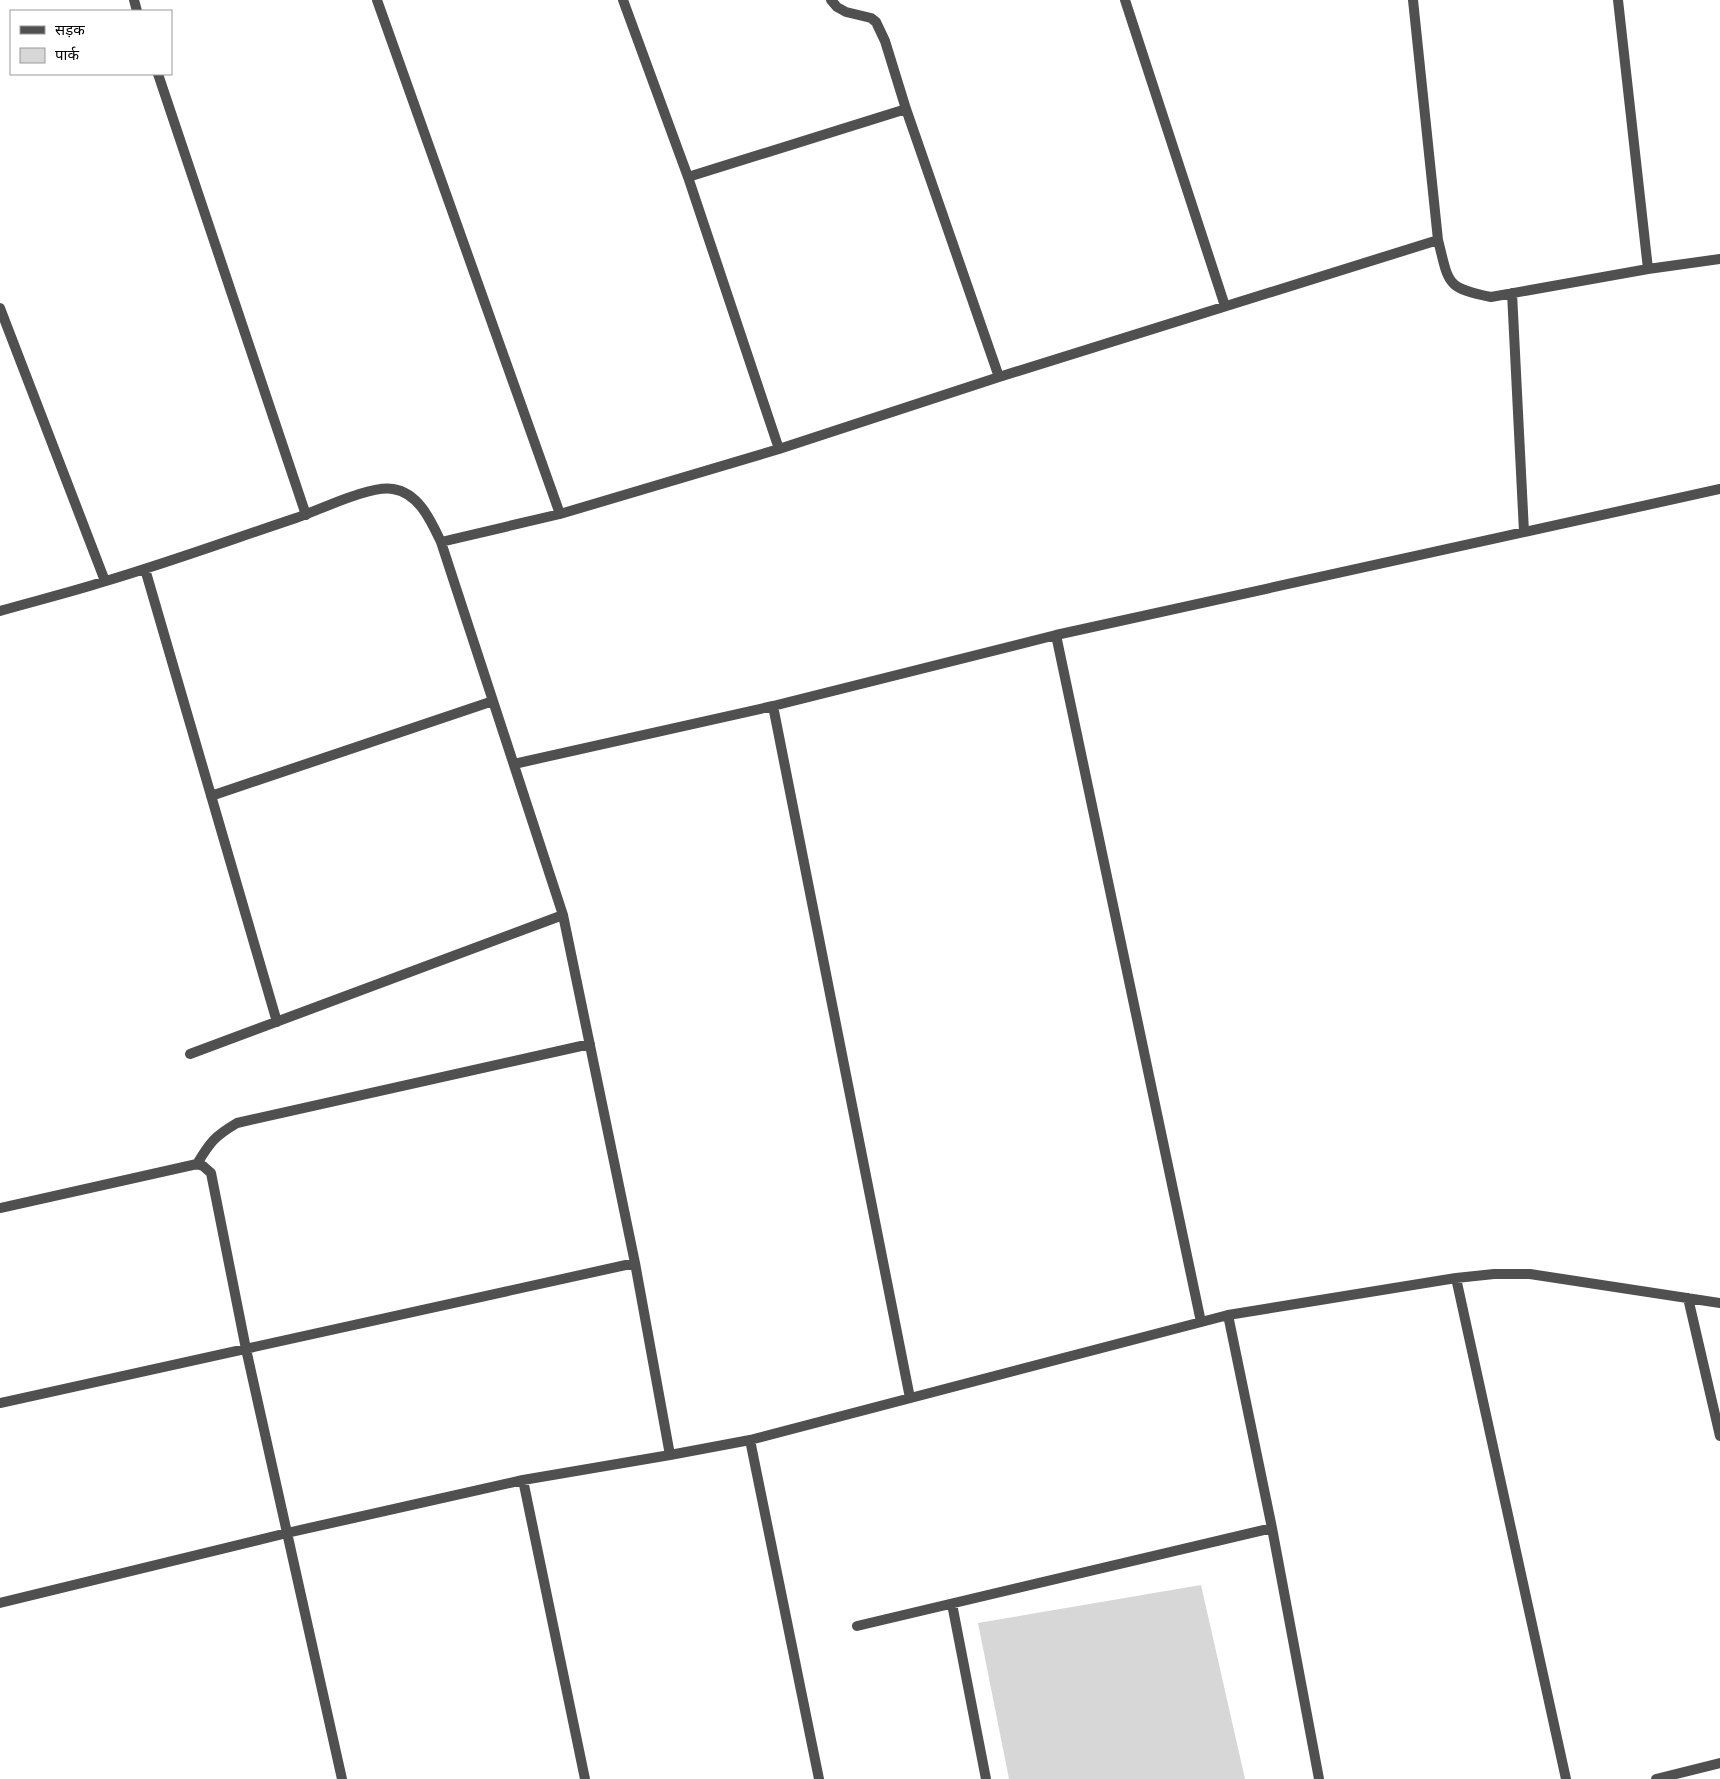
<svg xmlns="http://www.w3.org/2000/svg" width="1720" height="1779" font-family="'Exo 2','Noto Sans Devanagari',sans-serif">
  <rect width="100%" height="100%" fill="#fff"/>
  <path fill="#d7d7d7" d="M 1201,1585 L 1245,1779 L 1009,1779 L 978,1623 Z"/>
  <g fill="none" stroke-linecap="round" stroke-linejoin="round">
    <path stroke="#505050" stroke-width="10" d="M 134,0 L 137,11
      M 377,0 L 560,514
      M 623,0 L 688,177 L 779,449
      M 831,0 L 837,7 L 846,12 L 871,18 L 876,22 L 885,41 L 906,109 L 999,377
      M 1125,0 L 1225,306
      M 1413,0 L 1438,240 C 1449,283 1445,288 1491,297 L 1648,269 L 1720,259
      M 1618,0 L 1648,269
      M 158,74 L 306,515
      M 688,177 L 906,109
      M 1512,293 L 1524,532
      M 0,308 L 105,581
      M 441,542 L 560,514 L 779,449 L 999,377 L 1438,240
      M 145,569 L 277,1022
      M 0,611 C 35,601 71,592 106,581 C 170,562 233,539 296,518 C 320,510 370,485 393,489 C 419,493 431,521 441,542 L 563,915 L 635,1263 L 670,1455
      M 1056,635 L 1201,1322
      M 773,706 L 910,1398
      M 514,764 L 773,706 L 1056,635 L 1720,489
      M 211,796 L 493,701
      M 190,1054 L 563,915
      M 197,1164 C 210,1142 215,1136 237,1123 L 590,1044
      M 0,1208 L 197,1164 L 203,1166 L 211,1173 L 246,1349 L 342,1779
      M 1456,1278 L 1566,1779
      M 1688,1298 L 1720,1436
      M 1228,1315 L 1272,1528 L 1319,1779
      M 0,1403 L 635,1263
      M 750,1440 L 819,1779
      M 523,1480 L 585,1779
      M 0,1603 L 287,1533 L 523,1480 L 670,1455 L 750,1440 L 1228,1315 L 1456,1278 L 1494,1274 L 1530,1274 L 1720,1303
      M 952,1604 L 986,1779
      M 857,1626 L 1272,1528
      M 1656,1779 L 1720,1763"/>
  </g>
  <rect x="10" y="10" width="162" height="65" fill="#ffffff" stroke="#999999"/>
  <rect x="20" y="26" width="25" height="8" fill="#505050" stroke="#999999"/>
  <text x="55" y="35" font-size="15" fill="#000000">सड़क</text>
  <rect x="20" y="48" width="25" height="15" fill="#d7d7d7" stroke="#999999"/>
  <text x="55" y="60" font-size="15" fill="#000000">पार्क</text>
</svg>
